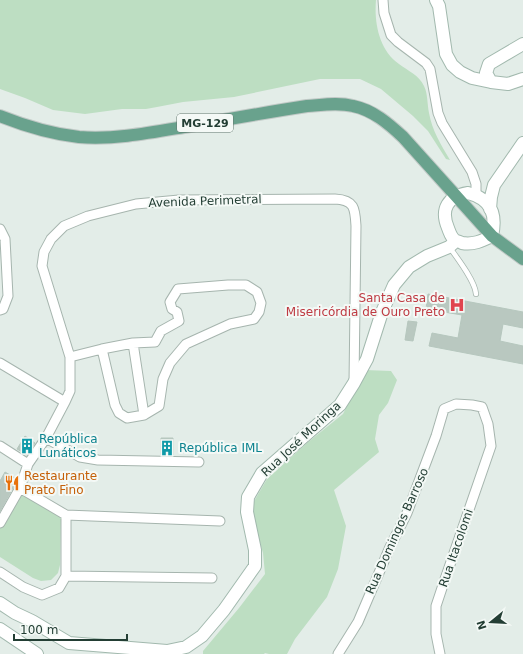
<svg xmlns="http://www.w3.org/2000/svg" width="523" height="654" font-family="'DejaVu Sans',sans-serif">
  <rect width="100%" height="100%" fill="#e3ede8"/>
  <path fill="#bddec2" d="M 0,0 L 376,0 C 374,23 379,50 399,64 C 408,71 419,75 424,86 C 428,94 427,104 429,113 C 432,130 441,145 450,160 L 446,159 L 428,131 L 413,116 L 381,89 L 360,79 L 320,79 L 234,97 L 183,102 L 157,107 L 146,109 L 122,109 L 85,114 L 53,110 L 25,98 L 0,89 Z
    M 365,370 L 391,371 L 397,380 L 388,403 L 379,415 L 375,439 L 379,452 L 334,490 L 346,526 L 338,569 L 327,597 L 295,639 L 287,654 L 269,654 L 265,653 L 264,654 L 203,654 L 203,651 L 239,608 L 265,574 L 263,553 L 255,525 L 253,503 L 267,479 L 307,443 L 343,414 Z
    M 22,495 L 59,515 L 61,518 L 60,565 L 58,573 L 51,580 L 41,581 L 33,578 L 0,557 L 0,527 L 20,496 Z"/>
  <path fill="#b9c8c0" stroke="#b6c7be" d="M 428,294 L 523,312 L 523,328 L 503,324 L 500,341 L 523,346 L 523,364 L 429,346 L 432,333 L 458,338 L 462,315 L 426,309 Z
    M 408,321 L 417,322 L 413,341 L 405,340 Z
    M 25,436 L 35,443 L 27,455 L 17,449 Z
    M 161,438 L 173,438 L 173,455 L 161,455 Z
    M 5,472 L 17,479 L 14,486 L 0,511 L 0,481 Z"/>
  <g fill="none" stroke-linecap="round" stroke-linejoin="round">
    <defs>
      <path id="lane" d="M 450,248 C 458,259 475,281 476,294"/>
      <path id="street" d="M 383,0 L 384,13 L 391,35 L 398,42 L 426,63 L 430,69 L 438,113 L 442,123 L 472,172 L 476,184 L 476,195
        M 0,229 L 5,239 L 8,296 L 3,309 L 0,310
        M 133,343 L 144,415
        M 70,357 L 102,349 L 115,405 L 119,413 L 127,418 L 144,415 L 159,406 L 163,379 L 170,363 L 186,344 L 230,324 L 254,319 L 259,312 L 261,303 L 257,292 L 246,285 L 228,285 L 178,289 L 170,302 L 172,309 L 177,312 L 179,321 L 161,331 L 155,342 L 133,343 L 102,349
        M 0,363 L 65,402
        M 46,438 L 80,457 L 98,460 L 199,462
        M 0,446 L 28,464
        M 20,488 L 66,515 L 220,521
        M 0,523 L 20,488 L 28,464 L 46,438 L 65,402 L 70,391 L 70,357 L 42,266 L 44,252 L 51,239 L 64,226 L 88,216 L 136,204 L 179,200 L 335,199 C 355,200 355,209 356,226 L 354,383
        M 0,572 L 23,587 L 42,595 L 59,588 L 66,576 L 212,578
        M 66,576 L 66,515
        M 338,654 L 358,622 L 390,547 L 407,513 L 436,436 L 444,409 L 456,404 L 472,405 L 482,407 L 488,424 L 491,446 L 444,582 L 436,606 L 436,634 L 440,654"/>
      <path id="secondary" d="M 436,0 L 439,6 L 446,54 L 452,65 L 460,72 L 472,78 L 491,82 L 508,84 L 523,79
        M 491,82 L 486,73 L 489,64 L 523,44
        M 468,193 C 491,199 497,214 492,236 C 482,241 473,245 462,243 C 461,242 457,241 456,241 C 451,238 450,233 448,228 C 440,209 448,196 468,193 Z
        M 490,209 L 491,197 L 494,185 L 523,143
        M 0,603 L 15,613 L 32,621 L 69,643 L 167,651 L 186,647 L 202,636 L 224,610 L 255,566 L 255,550 L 247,512 L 248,497 L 262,473 L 340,405 L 354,383 L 367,359 L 382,312 L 394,285 L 409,267 L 427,256 L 449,247 L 456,241
        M 0,629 L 37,654"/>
      <path id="primary" d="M 0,116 C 25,126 52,134 79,137 C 116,140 154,132 190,126 C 229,119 268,112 307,106 C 322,105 338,102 353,106 C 373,110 389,124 403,137 L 492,236 L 523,259"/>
    </defs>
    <use href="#lane" stroke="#a6b5ae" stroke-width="6"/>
    <use href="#street" stroke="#a6b5ae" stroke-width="11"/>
    <use href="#secondary" stroke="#a2b9ae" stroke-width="14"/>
    <use href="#primary" stroke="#c1c9c6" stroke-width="14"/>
    <use href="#lane" stroke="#fff" stroke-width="4.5"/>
    <use href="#street" stroke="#fff" stroke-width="9"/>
    <use href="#secondary" stroke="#fff" stroke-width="12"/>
    <use href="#primary" stroke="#69a28d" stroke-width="12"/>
  </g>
  <defs>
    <symbol id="hospital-bare" viewBox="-9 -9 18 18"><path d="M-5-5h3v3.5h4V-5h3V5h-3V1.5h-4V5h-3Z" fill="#e0444e" stroke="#f4f9f6" stroke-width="2.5" paint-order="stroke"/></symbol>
    <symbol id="building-bare" viewBox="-9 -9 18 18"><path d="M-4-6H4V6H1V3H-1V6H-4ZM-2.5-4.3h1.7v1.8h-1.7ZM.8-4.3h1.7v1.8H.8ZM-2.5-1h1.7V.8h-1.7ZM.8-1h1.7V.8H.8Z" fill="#0f9aa8" stroke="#f4f9f6" stroke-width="2.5" paint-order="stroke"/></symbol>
    <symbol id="restaurant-bare" viewBox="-9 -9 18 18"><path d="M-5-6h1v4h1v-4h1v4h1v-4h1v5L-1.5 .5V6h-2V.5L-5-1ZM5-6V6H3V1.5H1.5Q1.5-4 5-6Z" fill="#e8710a" stroke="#f4f9f6" stroke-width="2.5" paint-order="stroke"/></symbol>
  </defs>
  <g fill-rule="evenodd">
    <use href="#hospital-bare" x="446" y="294" width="22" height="22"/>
    <use href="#building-bare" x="16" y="435" width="22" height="22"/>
    <use href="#building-bare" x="156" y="437" width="22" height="22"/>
    <use href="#restaurant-bare" x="1" y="472" width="22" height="22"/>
  </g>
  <g text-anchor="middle" stroke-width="4" stroke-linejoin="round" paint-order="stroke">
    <rect fill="#f4f9f6" stroke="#62766e" stroke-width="1" x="177" y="114" width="56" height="18" rx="3"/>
    <g font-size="11" font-weight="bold" fill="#233e34">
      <text x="205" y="127">MG-129</text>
    </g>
    <g font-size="12" fill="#233e34" stroke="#f4f9f6">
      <text transform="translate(205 201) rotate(-2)" y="4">Avenida Perimetral</text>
      <text transform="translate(301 439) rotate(-43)" y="4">Rua José Moringa</text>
      <text transform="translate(397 531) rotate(-66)" y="4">Rua Domingos Barroso</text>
      <text transform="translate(456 548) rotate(-71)" y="4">Rua Itacolomi</text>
    </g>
    <g font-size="12" fill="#be3a42" stroke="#f4f9f6" text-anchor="end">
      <text x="445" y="302">Santa Casa de<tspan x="445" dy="14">Misericórdia de Ouro Preto</tspan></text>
    </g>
    <g font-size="12" fill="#0d838f" stroke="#f4f9f6" text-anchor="start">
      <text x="39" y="443">República<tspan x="39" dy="14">Lunáticos</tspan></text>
      <text x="179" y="452">República IML</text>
    </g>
    <g font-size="12" fill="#c56008" stroke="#f4f9f6" text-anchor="start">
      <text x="24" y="480">Restaurante<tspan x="24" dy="14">Prato Fino</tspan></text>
    </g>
  </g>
  <g transform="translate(491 622) rotate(252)" stroke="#f4f9f6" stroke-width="3" paint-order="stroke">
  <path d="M0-3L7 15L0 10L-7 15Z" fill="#233e34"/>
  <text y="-6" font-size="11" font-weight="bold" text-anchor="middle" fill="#233e34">N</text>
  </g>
  <path d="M14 634v6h113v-6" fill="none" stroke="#233e34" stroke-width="2"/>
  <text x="20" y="634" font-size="12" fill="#233e34" stroke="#f4f9f6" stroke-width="3" paint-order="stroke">100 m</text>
</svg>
